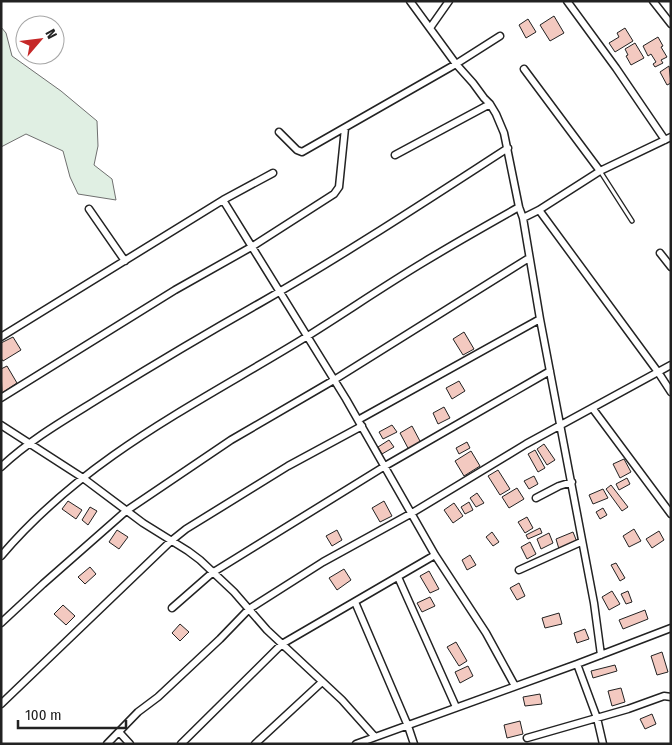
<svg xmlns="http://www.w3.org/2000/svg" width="672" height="745" font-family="'Fira Sans Condensed',sans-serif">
  <rect width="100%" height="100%" fill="#fff"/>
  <path fill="#e0efe3" stroke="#6f6f6f" d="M 1,27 L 6,33 L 12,56 L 61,91 L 97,121 L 98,146 L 94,165 L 112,179 L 116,200 L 78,194 L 70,177 L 63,151 L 26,134 L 1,147 Z"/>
  <path fill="#f3c9c0" stroke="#222" d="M 554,16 L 564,33 L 550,41 L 540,25 Z
    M 528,19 L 536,32 L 526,38 L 519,25 Z
    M 625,28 L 633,41 L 615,52 L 609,43 L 619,37 L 617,33 Z
    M 658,37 L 663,46 L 661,47 L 667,57 L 661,60 L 663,63 L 655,67 L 653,64 L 656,62 L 651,54 L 648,56 L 643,46 Z
    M 635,43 L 644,58 L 631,65 L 626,56 L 628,55 L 625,49 Z
    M 669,66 L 671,83 L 667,85 L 660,72 Z
    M 464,332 L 474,349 L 463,355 L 453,339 Z
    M 13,337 L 21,350 L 3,361 L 1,358 L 1,343 Z
    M 7,366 L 17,383 L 2,393 L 1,369 Z
    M 459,381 L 465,391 L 452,399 L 446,388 Z
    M 444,407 L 450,418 L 438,424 L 433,413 Z
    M 392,425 L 397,432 L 383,439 L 379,432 Z
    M 412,426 L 421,443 L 409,450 L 400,433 Z
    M 389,440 L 394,447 L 382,454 L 378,447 Z
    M 467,442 L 470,448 L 459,454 L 456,448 Z
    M 544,444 L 555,460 L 547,465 L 537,449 Z
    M 535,450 L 545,468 L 538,472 L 528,454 Z
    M 471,451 L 480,466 L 464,476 L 455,461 Z
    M 624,459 L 631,472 L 620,478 L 613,464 Z
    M 498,470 L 510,489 L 500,495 L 488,476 Z
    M 534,476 L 538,484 L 529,489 L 524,481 Z
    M 627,478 L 630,484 L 619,490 L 616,484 Z
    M 611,485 L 628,507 L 622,511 L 606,489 Z
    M 517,488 L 524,499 L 509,508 L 502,497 Z
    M 603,489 L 608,498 L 593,504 L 589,495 Z
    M 477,493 L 484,503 L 476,507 L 470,498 Z
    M 68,501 L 82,510 L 76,519 L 62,509 Z
    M 384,501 L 392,516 L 380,522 L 372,508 Z
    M 469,502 L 473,510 L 465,514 L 461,507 Z
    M 454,503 L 463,516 L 453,523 L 444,510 Z
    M 90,507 L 97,511 L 88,525 L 82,520 Z
    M 603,508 L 607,515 L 600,519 L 596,512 Z
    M 527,517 L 533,528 L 525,533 L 518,522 Z
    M 540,528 L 542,533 L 528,539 L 526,535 Z
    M 634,529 L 641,541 L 629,547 L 623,536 Z
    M 117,530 L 128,537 L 119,549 L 109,542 Z
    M 337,530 L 342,540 L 332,546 L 326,536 Z
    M 659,531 L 664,540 L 652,548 L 646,539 Z
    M 492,532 L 499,542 L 493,546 L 486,537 Z
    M 573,532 L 577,542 L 559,549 L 556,539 Z
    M 549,533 L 553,543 L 541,549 L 537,539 Z
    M 530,542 L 536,554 L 527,559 L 521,547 Z
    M 470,555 L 476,565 L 467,570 L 462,560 Z
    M 616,563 L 625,578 L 620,581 L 611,565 Z
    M 90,567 L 96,574 L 85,584 L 78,577 Z
    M 344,569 L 351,580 L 337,590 L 329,578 Z
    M 429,571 L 439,589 L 430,593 L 420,576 Z
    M 519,583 L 525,596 L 517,600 L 510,588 Z
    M 612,591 L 620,604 L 609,610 L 602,597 Z
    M 628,591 L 632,602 L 626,604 L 621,594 Z
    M 430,597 L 435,606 L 422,612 L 417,603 Z
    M 63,605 L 75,616 L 66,625 L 54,614 Z
    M 645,610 L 648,619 L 623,629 L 619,620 Z
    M 559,613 L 562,624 L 545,628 L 542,618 Z
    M 180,624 L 189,632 L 180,641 L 172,633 Z
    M 585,629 L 589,639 L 577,643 L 574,633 Z
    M 456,642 L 467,661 L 459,666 L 447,647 Z
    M 662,652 L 668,672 L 657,675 L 651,656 Z
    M 615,665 L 617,671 L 593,678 L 591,671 Z
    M 468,666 L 473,676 L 460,683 L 455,672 Z
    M 621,688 L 625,702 L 612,706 L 608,691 Z
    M 540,694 L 542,704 L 525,706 L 523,697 Z
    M 652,714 L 656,724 L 645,729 L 640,719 Z
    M 520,721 L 523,734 L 507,738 L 504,725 Z"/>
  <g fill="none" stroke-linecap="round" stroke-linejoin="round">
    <defs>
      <path id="service" d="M 600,171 L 632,221"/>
      <path id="minor" d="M 410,1 L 456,64 L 473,83 L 484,98 L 490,104 L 496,114 L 504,133 L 519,207 L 523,218 L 540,319 L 594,603 L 601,655
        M 567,1 L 616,68 L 665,140
        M 653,1 L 671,24
        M 430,28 L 449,1
        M 524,69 L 600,171
        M 279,132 L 297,150 L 302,152 L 456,64 L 500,36
        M 395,155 L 490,104
        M 223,200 L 346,399 L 435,555 L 486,633 L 515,686
        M 89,209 L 125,261
        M 539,210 L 658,372 L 671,392
        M 523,218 L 539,210 L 600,171 L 671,137
        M 660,253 L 671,267
        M 1,337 L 223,200 L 273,173
        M 1,398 L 175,290 L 253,246 L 334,194 L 339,187 L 345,128
        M 593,409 L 671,514
        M 358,420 L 540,319
        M 1,425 L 83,478 L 143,523 L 188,551 L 200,560 L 234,592 L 267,630 L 342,700 L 375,737
        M 1,467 C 32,438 68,418 103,396 C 155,364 207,333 260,303 C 344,255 426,201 508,148
        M 536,498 L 559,486 L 572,482
        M 1,556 C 86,456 197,404 306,337 C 346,312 384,286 424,262 C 455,243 487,225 519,207
        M 519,570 L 581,542
        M 398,577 L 456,707
        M 355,602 L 408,726 L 414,744
        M 172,608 L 212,573 L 385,466 L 550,371
        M 1,623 L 43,584 L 126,511 L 231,440 L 334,380 L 529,258
        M 577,664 L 597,718 L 603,744
        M 1,704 L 171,541 L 186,529 L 288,466 L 362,426
        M 119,732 L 130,744
        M 527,738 L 628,709 L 664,696 L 671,697
        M 107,744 L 138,712 L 158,697 L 220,639 L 249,609 L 323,562 L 412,513 L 526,444 L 671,365
        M 181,744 L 282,644 L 435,555
        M 255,744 L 322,682
        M 356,744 L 577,664 L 671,628"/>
    </defs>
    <use href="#service" stroke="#222" stroke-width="5.5"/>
    <use href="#minor" stroke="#222" stroke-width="9"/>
    <use href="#service" stroke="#fff" stroke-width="3"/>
    <use href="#minor" stroke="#fff" stroke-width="6"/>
  </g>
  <rect width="672" height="745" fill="none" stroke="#222222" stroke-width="5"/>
  <g transform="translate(40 40) rotate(62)"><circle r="24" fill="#ffffff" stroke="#a7a7a7"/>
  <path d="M0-4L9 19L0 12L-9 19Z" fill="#c62828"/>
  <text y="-8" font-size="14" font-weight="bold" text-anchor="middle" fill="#222222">N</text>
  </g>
  <path d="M18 720v8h108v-8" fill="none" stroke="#222222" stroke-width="2.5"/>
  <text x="25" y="720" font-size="15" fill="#222222" stroke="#ffffff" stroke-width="4" paint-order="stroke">100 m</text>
</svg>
